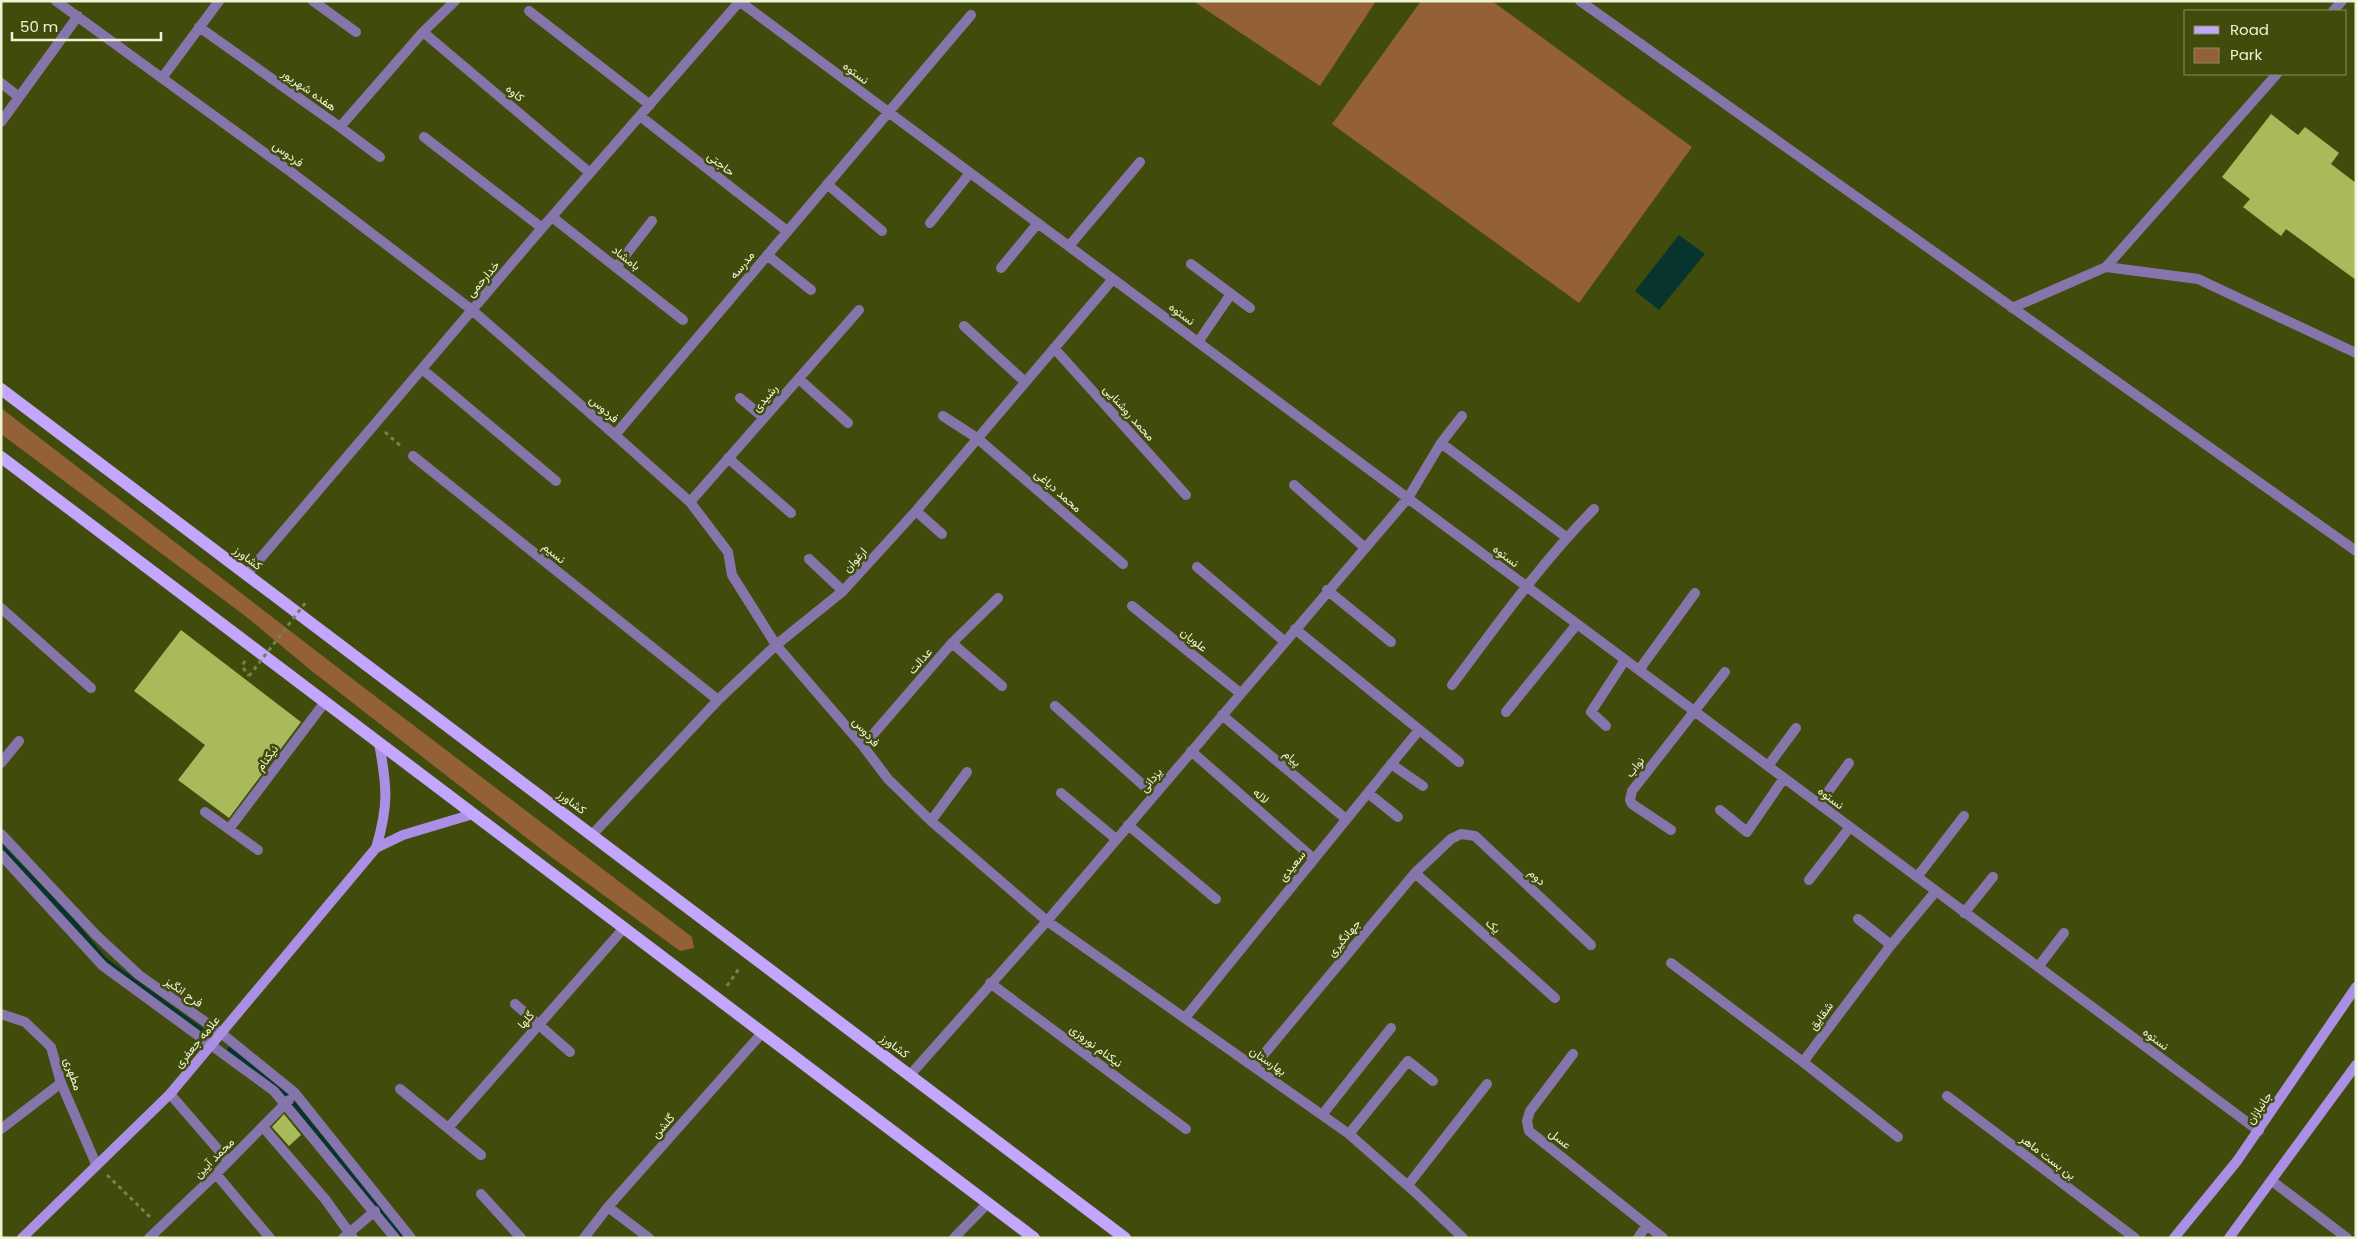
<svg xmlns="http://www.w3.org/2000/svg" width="2357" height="1239" font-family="Poppins,Vazirmatn,sans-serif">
  <rect width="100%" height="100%" fill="#414b0c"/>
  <path fill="#936038" d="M 1193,1 L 1376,1 L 1320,86 Z
    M 1421,1 L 1492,1 L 1692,147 L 1579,303 L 1332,124 Z
    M 1,408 L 350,677 L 692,937 L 694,948 L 680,951 L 550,856 L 313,672 L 244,615 L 1,434 Z"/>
  <path fill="#07342d" d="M 1679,235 L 1705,254 L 1659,310 L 1635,291 Z"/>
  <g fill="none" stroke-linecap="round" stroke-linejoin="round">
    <path stroke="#07342d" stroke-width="6" d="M 1,847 L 71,920 L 104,960 L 200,1030
      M 230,1050 L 280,1088 L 402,1238"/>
  </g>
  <path fill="#a8ba5a" d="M 2271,114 L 2298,135 L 2305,127 L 2339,153 L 2331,164 L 2356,183 L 2356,280 L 2286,229 L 2281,236 L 2243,207 L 2250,199 L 2222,177 Z
    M 181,630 L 301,722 L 229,818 L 178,780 L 205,745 L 134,691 Z
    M 284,1114 L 301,1135 L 289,1146 L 272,1127 Z"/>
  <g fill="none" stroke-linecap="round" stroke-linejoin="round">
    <path stroke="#79824e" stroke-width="3" stroke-dasharray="4 4" stroke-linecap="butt" d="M 385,432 L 403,448
      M 245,661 L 242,666 L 249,676
      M 727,986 L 740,967
      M 107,1175 L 151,1218"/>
    <path stroke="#8675ab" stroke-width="10" d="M 1580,1 L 2356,551
      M 2333,11 L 2342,1
      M 2106,267 L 2198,279 L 2356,353
      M 2012,308 L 2106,267 L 2277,74"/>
    <path stroke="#8675ab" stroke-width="10" d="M 56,1 L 291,172 L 472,310 L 615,435 L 690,502 L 728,552 L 732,575 L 776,645 L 863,746 L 888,779 L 931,821 L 1047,921 L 1349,1134 L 1416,1193 L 1463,1238
      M 313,1 L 356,32
      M 739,1 L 2259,1131
      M 529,11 L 650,105
      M 199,27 L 340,127 L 423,32 L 455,1
      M 423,32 L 590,173
      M 162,78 L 219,1
      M 1,83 L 19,97
      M 640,116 L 787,231
      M 1,122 L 78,16
      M 340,127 L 380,157
      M 424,137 L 542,228
      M 827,184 L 882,231
      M 552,217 L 683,320
      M 930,223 L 970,173
      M 1069,246 L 1140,162
      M 767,255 L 811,290
      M 1191,264 L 1250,308
      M 617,266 L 652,221
      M 1001,268 L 1038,223
      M 964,326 L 1024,381
      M 1198,342 L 1231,294
      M 1054,348 L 1186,495
      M 422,369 L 556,481
      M 799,379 L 848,423
      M 740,398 L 764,418
      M 943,416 L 977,438 L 1123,564
      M 615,435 L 971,15
      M 1441,443 L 1566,537
      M 413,456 L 718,700
      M 728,458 L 791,513
      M 1294,485 L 1364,547
      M 690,502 L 859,310
      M 916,511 L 942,534
      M 809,559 L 843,591
      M 1197,567 L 1284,641
      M 247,574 L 542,228 L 740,1
      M 1327,590 L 1391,642
      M 1132,606 L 1240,693
      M 1,608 L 91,688
      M 1295,629 L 1459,762
      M 952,643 L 998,598
      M 1639,670 L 1695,593
      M 1452,685 C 1497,625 1541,563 1594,509
      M 1055,706 L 1154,795
      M 1506,712 L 1577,624
      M 1222,715 L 1346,819
      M 1606,726 L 1591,712 L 1625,660
      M 863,746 L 952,643 L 1002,686
      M 1191,751 L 1314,859
      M 1,763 L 19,741
      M 1391,764 L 1423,786
      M 1768,766 L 1796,728
      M 1061,793 L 1116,839
      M 1368,793 L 1398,817
      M 1819,804 L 1849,763
      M 1720,810 L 1747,832 L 1784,778
      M 205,812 L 258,850
      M 931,821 L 967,772
      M 1128,825 L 1216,899
      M 229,829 L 325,702
      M 1671,830 L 1632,804 L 1630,800 L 1632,791 L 1725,672
      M 1,834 L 96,935 L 139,975 L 221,1033 L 295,1093 L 411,1238
      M 592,835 L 718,700 L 776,645 L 843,591 L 916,511 L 1113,279
      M 1,855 L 103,966 L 274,1091 L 395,1238
      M 1415,873 L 1555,998
      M 1917,877 L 1964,816
      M 1809,880 L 1850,827
      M 1964,913 L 1993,877
      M 1858,919 L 1891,945
      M 1671,963 L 1803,1062
      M 2038,967 L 2064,933
      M 990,983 L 1186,1129
      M 515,1004 L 570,1052
      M 1,1014 L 25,1022 L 51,1047 L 61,1083 L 96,1164
      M 1185,1018 L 1419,730
      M 1573,1054 L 1530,1111 L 1527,1121 L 1529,1131 L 1663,1238
      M 1254,1066 L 1415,873 L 1451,839 L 1461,834 L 1475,836 L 1591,945
      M 910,1075 L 1047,921 L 1408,498 L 1441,443 L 1462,416
      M 400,1089 L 481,1155
      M 170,1094 L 228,1161
      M 1947,1096 L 2135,1238
      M 1322,1115 L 1391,1028
      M 263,1127 L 325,1199 L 353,1238
      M 448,1128 L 624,928
      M 1,1129 L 61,1083
      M 1349,1134 L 1408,1061 L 1433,1081
      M 1898,1137 L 1803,1062 L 1891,945 L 1936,891
      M 216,1174 L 270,1238
      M 2272,1181 L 2347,1238
      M 1408,1185 L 1487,1084
      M 481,1194 L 521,1238
      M 608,1207 L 649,1238
      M 149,1238 L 216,1174 L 289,1100
      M 343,1238 L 375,1211
      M 584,1238 L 608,1207 L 762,1033
      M 954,1238 L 988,1203
      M 1638,1238 L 1646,1226"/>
    <path stroke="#aa8fe4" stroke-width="10" d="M 376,848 L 403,835 L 473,814
      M 22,1238 L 170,1094 L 376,848 C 389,805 387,786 379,743
      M 2174,1238 L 2237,1161 L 2356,987
      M 2229,1238 L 2356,1065"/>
    <path stroke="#c3a7ff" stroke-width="12" d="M 1,389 L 1125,1238
      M 1,457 L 1034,1238"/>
    <path stroke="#79824e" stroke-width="3" stroke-dasharray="4 4" stroke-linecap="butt" d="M 249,676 L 306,602"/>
  </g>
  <g text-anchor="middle" stroke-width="5" stroke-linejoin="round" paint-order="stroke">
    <g font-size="12" fill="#ecf4d5" stroke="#414b0c">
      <text transform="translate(856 73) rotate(37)" y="4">نستوه</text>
      <text transform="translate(309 90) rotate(35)" y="4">هفده شهریور</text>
      <text transform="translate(515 93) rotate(40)" y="4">کاوه</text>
      <text transform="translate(288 154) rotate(36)" y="4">فردوس</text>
      <text transform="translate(721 164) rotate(38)" y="4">حاجتی</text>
      <text transform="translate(626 258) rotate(38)" y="4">بامشاد</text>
      <text transform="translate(742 265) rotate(-50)" y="4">مدرسه</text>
      <text transform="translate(483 279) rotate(-49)" y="4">خدارحمی</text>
      <text transform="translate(1182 314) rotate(37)" y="4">نستوه</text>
      <text transform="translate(765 398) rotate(-49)" y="4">رشیدی</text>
      <text transform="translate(604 409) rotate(41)" y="4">فردوس</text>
      <text transform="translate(1129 413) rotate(48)" y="4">محمد روشنایی</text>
      <text transform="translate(1058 491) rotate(41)" y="4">محمد دیاغی</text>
      <text transform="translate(554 553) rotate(39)" y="4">نسیم</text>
      <text transform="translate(1506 556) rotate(37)" y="4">نستوه</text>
      <text transform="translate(248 558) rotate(37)" y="4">کشاورز</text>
      <text transform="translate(855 560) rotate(-47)" y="4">ارغوان</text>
      <text transform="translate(1194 640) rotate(39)" y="4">علویان</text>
      <text transform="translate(920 661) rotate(-49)" y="4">عدالت</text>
      <text transform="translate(866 732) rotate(49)" y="4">فردوس</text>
      <text transform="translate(267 758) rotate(-53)" y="4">نیکنام</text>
      <text transform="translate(1292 758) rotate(40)" y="4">پیام</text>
      <text transform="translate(1635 767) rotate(-52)" y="4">نواب</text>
      <text transform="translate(1151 780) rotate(-50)" y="4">یزدانی</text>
      <text transform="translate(1261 796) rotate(41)" y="4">لاله</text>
      <text transform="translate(1831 798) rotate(37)" y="4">نستوه</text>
      <text transform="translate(572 802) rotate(37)" y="4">کشاورز</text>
      <text transform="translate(1292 866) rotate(-51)" y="4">سعیدی</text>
      <text transform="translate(1537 877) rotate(43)" y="4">دوم</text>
      <text transform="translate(1493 926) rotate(42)" y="4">یک</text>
      <text transform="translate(1344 938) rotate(-50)" y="4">جهانگیری</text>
      <text transform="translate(184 992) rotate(35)" y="4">فرح انگیز</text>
      <text transform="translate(1821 1016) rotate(-53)" y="4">شقایق</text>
      <text transform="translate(526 1020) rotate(-49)" y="4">گلها</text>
      <text transform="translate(2156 1039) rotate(37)" y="4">نستوه</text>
      <text transform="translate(197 1042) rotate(-50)" y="4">علامه جعفری</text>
      <text transform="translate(895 1046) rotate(37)" y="4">کشاورز</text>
      <text transform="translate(1096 1046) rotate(37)" y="4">نیکنام نوروزی</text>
      <text transform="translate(1268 1061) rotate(35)" y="4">بهارستان</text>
      <text transform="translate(73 1074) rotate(71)" y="4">مطهری</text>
      <text transform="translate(2259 1108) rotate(-56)" y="4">جانبازان</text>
      <text transform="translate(663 1126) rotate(-48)" y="4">گلشن</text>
      <text transform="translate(1560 1139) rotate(39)" y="4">عسل</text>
      <text transform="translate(2048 1157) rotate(37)" y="4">بن بست ماهر</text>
      <text transform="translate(214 1158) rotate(-45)" y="4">محمد آیین</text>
    </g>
  </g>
  <rect width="2357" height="1239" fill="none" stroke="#ecf4d5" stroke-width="5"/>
  <rect x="2184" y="10" width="162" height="65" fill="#414b0c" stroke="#858f5c"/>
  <rect x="2194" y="26" width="25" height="8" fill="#c3a7ff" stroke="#858f5c"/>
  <text x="2230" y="35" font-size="15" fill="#ecf4d5">Road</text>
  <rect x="2194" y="48" width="25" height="15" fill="#936038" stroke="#858f5c"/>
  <text x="2230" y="60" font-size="15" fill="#ecf4d5">Park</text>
  <path d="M12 32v8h149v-8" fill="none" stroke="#ecf4d5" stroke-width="2.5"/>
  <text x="20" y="32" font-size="15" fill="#ecf4d5" stroke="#414b0c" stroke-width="4" paint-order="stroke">50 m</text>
</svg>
